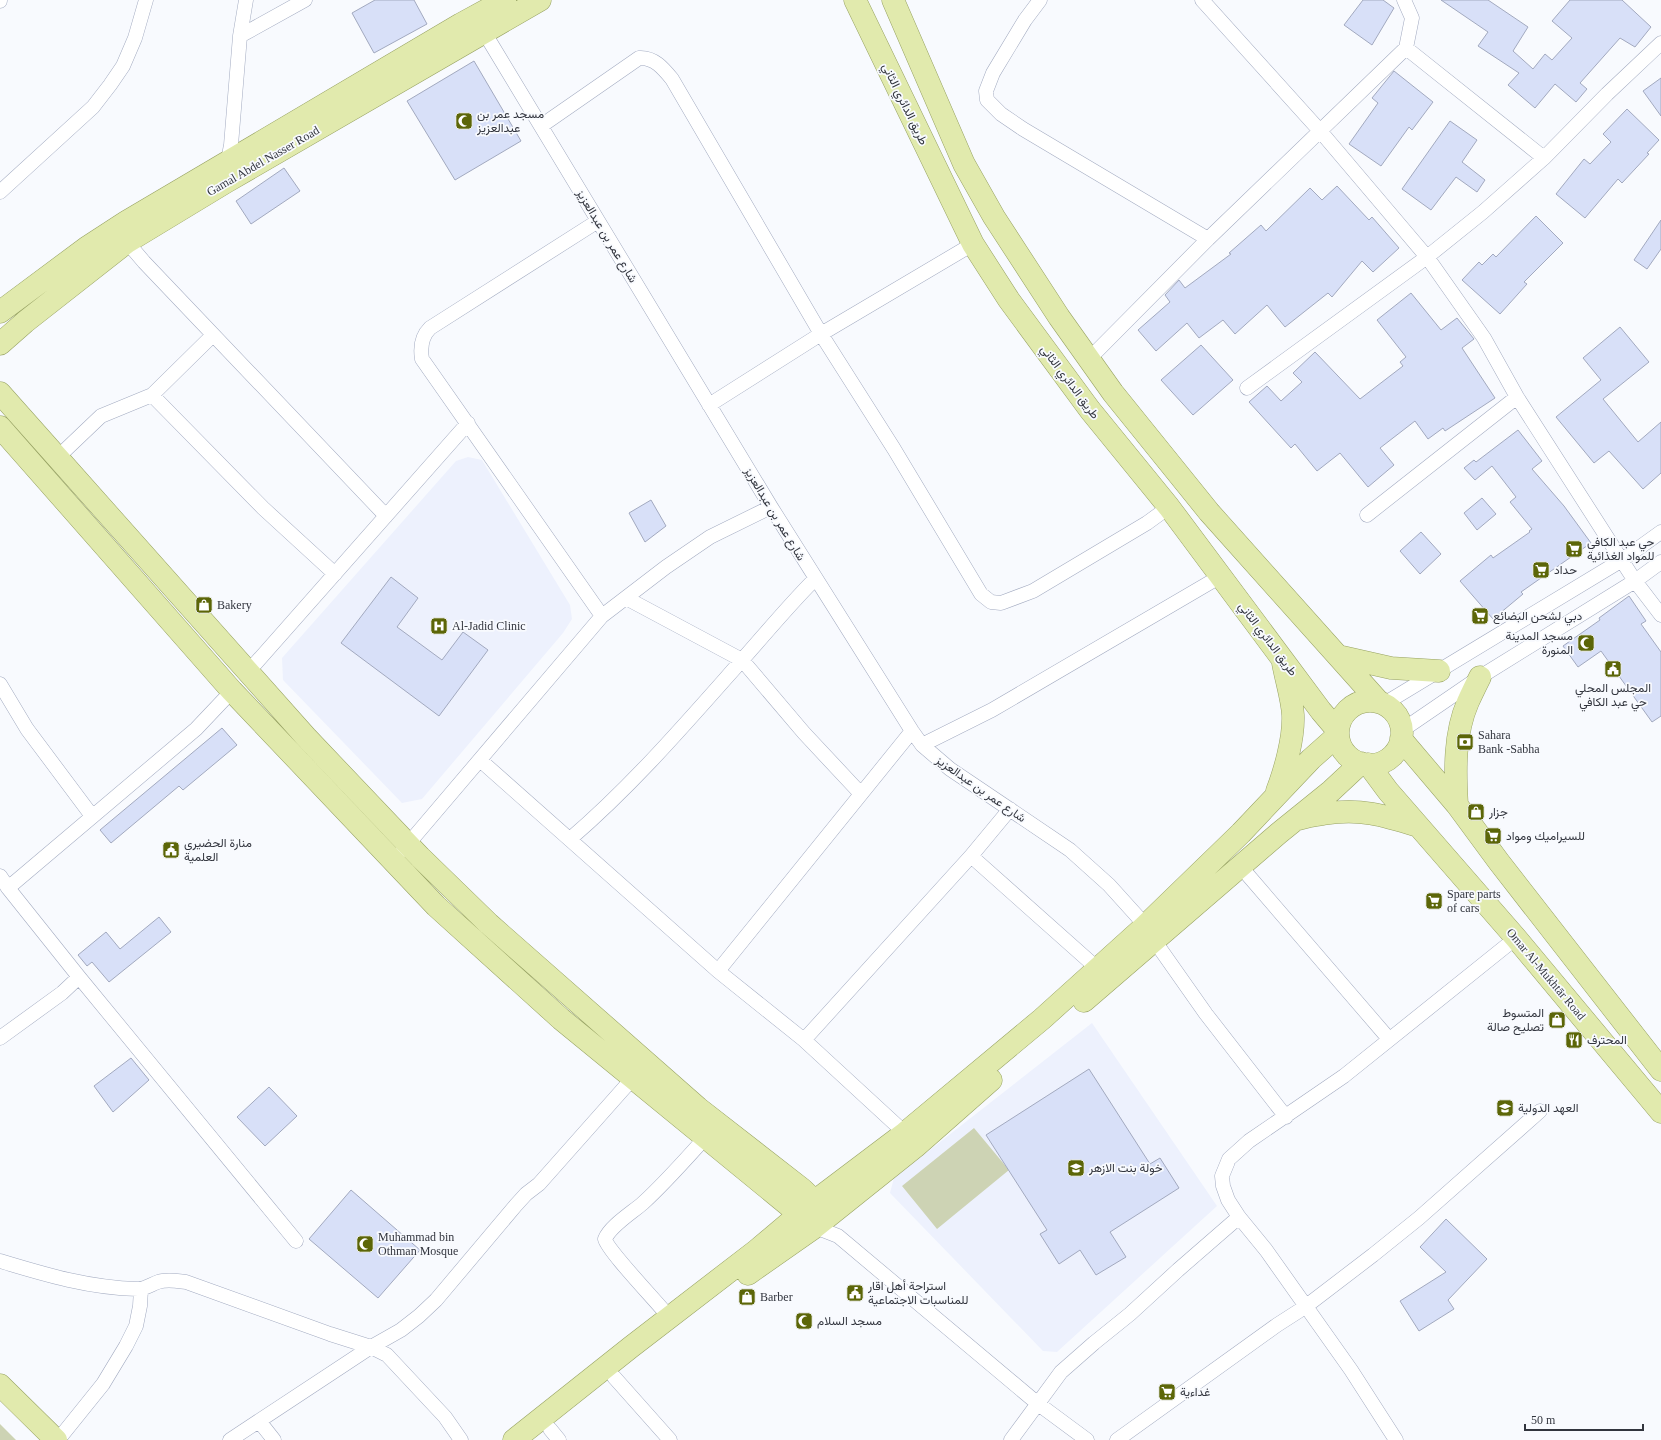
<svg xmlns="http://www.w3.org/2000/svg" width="1661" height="1440" font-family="'Times New Roman',Vazirmatn,serif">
  <rect width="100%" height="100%" fill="#f8fafe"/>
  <path fill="#edf1fd" d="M 468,457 L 482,460 L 570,605 L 572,619 L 563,633 L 422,799 L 402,803 L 283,680 L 282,658 L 456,461 Z
    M 1092,1023 L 1217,1206 L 1057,1352 L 1043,1351 L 890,1193 L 894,1178 Z"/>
  <path fill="#cdd3b4" d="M 974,1128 L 1009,1170 L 937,1229 L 902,1186 Z
    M 0,1424 L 16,1440 L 0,1440 Z"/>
  <path fill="#d8e0f8" stroke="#a2a9bf" d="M 375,0 L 414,0 L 427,24 L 374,53 L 352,13 Z
    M 1363,0 L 1383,0 L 1394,8 L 1372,45 L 1344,25 Z
    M 1441,0 L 1488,0 L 1528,27 L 1513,51 L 1533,69 L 1545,54 L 1552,60 L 1572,38 L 1552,21 L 1570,0 L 1622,0 L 1651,27 L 1635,47 L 1620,38 L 1580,83 L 1587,89 L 1576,102 L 1555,84 L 1535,108 L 1508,85 L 1519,73 L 1478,46 L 1488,32 Z
    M 474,61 L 521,141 L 455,180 L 407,101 Z
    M 1394,71 L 1433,102 L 1412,130 L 1409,127 L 1381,166 L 1349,144 L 1378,103 L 1372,98 Z
    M 1661,78 L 1661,116 L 1643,91 Z
    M 1627,109 L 1659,140 L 1647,153 L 1649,154 L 1622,183 L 1618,179 L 1585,218 L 1556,194 L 1584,159 L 1590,164 L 1611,142 L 1603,134 Z
    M 1450,121 L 1477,140 L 1462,162 L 1485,180 L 1477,192 L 1456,177 L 1431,210 L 1402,189 Z
    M 284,168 L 300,191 L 251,224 L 236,201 Z
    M 1337,186 L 1369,220 L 1372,217 L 1399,248 L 1373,272 L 1362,261 L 1332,297 L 1328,293 L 1285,327 L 1267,305 L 1235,334 L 1223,320 L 1199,338 L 1187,323 L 1156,351 L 1138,330 L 1170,302 L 1165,295 L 1179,280 L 1185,288 L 1231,254 L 1229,253 L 1261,225 L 1266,231 L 1310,188 L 1322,200 Z
    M 1536,216 L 1563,243 L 1524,282 L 1527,284 L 1500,314 L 1462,280 L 1479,262 L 1482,265 L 1493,254 L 1496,257 Z
    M 1661,220 L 1661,249 L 1647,269 L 1634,260 Z
    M 1411,293 L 1441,330 L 1457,318 L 1474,339 L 1462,348 L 1495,398 L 1445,431 L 1443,428 L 1428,439 L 1415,421 L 1380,448 L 1394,465 L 1368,487 L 1340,453 L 1317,471 L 1295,444 L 1291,448 L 1249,402 L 1267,386 L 1281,401 L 1302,382 L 1293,373 L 1315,352 L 1360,399 L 1403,366 L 1400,362 L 1406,357 L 1377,320 Z
    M 1620,327 L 1649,362 L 1603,399 L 1638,442 L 1661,422 L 1661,473 L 1643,489 L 1609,451 L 1594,463 L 1556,417 L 1601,380 L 1583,358 Z
    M 1201,345 L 1233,380 L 1193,415 L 1161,380 Z
    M 1518,430 L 1542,461 L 1532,469 L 1564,506 L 1591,543 L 1521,592 L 1523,594 L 1493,619 L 1460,581 L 1491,555 L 1493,558 L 1530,532 L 1529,531 L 1532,529 L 1510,502 L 1516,497 L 1492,466 L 1475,480 L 1464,468 L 1474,460 L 1476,462 Z
    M 1482,498 L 1496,514 L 1477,530 L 1464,513 Z
    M 651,500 L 666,526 L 645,542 L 629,513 Z
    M 1421,532 L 1441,554 L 1420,574 L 1400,551 Z
    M 391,577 L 418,598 L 397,627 L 442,660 L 463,632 L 488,650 L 439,716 L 341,643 Z
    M 1629,596 L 1646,621 L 1641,624 L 1661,652 L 1661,716 L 1652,722 L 1601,651 L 1578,667 L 1563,646 L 1600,620 L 1599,618 Z
    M 222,728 L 237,745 L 183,790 L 179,786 L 111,843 L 100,830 Z
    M 159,917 L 171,932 L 109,982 L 92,962 L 87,966 L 78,955 L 106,932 L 120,949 Z
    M 131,1058 L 149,1080 L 113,1112 L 94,1086 Z
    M 1089,1069 L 1150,1164 L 1160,1158 L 1179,1188 L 1110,1232 L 1126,1257 L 1096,1275 L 1080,1250 L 1059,1264 L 1040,1234 L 1047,1230 L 986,1135 Z
    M 269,1087 L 297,1116 L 265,1146 L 237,1117 Z
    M 351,1190 L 420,1250 L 378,1298 L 309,1239 Z
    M 1446,1219 L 1487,1259 L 1448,1300 L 1454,1309 L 1419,1331 L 1400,1301 L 1446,1272 L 1420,1247 Z"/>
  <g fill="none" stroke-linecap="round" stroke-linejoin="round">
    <defs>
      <path id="street" d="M 1040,0 L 1025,20 L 993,73 L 986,91 L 987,100 L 1001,114 L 1023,129 L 1208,239
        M 1202,0 L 1321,132 L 1427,257 L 1484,338 L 1517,397 L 1635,581 L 1661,615
        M 0,1 L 0,0
        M 484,32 L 771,507 L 912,731 L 922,745 L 950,769 L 1070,850 L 1109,885 L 1137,916 L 1206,1014 L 1286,1117
        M 240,36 L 305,0
        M 1406,48 L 1544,158
        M 541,126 L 639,58 C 654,57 663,68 672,79 L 821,334 L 894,449 L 981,594 L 991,602 L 1001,603 L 1033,591 L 1147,523 L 1169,507
        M 227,166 L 231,145 L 240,36 L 246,0
        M 0,192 L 93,107 L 110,85 L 123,66 L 135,38 L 146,0
        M 598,221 L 430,328 C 422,336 420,347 422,359 L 602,616
        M 127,242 L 144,262 L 386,516
        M 1089,359 L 1208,239 L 1406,48 L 1412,18 L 1404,0
        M 1247,388 L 1427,257 L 1483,212 L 1544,158 L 1607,94 L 1661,43
        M 152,395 L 263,508 L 335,574
        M 709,405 L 821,334 L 973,244
        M 58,457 L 101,416 L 152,395 L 213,335
        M 1367,515 L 1517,397
        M 626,598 L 742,660 L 804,733 L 861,794
        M 248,672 L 468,423
        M 0,684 L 27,729 L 92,816
        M 1384,704 L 1622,560 L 1661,532
        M 1401,731 L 1480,677 L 1635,581 L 1661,562
        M 922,745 L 992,710 L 1221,576
        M 480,760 L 718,971 L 804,1040 L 905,1133
        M 570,839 C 633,785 687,722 742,660 C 766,633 789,605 815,579
        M 403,850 L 602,616 L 666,567 L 710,537 L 771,507
        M 971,856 L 1098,969
        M 1241,867 L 1389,1039
        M 0,876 L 8,888 L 79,977 L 296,1241
        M 8,888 L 196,729 L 232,691
        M 718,971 L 912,731
        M 0,1038 L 62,993 L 79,977
        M 804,1040 L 971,856 L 1010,809
        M 815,1227 L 838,1236 L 1037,1403 L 1087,1440
        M 0,1261 C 46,1275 90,1288 138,1289 C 145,1289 152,1284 158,1282 C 167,1279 177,1281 186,1282 L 330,1334 L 371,1347 L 387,1355 L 445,1417 L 461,1440
        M 669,1317 C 659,1304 607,1250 605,1239 C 610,1226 633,1212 643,1203 C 665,1183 685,1160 705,1138
        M 614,1377 L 670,1440
        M 259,1421 L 274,1440
        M 550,1429 L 559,1440
        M 58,1440 L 103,1384 L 126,1346 L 136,1326 L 140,1306 L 141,1289
        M 230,1440 L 371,1347 L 401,1330 L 419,1316 L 436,1300 L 516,1205 L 526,1194 L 539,1184 L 633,1078
        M 1011,1440 L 1061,1372 L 1094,1343 L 1130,1314 L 1178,1270 L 1239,1217
        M 1117,1440 L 1277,1325 L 1305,1307 L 1373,1255 L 1419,1218 L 1540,1111
        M 1396,1440 L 1351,1370 L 1266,1250 L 1239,1217 L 1228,1200 L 1223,1186 L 1222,1176 L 1229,1159 L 1249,1141 L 1344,1076 L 1516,938"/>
      <path id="primary" d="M 855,0 L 973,244 L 1009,300 L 1090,410 L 1169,507 L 1321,711 L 1338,731
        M 893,0 L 964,164 L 994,217 L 1059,317 L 1113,393 L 1209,512 L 1379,702
        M 0,312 L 86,248 L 126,222 L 461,24 L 505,0
        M 0,344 L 25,322 L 127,242 L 226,182 L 540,0
        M 0,393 L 306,737 L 420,857 L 489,924 L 698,1108 L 802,1189 L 829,1215
        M 0,427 L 232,691 L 436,906 L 561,1019 L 815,1227
        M 1338,656 L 1391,668 L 1439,671
        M1338 733a32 32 0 1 1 64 0a32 32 0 1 1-64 0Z
        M 1401,739 L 1457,805 L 1499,862 L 1661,1070
        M 1368,764 L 1388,791 L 1516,938 L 1661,1112
        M 1277,791 C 1285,770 1294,738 1293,715 C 1292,698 1286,680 1283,663
        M 1457,805 C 1455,771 1454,734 1468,702 C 1472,693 1476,685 1480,677
        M 1299,819 C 1307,816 1315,815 1323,814 C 1360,808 1383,815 1418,826
        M 1084,1001 L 1279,833 L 1331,791 L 1361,763
        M 748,1274 L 815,1227 L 915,1147 L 991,1080
        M 0,1385 L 56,1440
        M 514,1440 L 631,1347 L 757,1250 L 815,1201 L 905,1133 L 1042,1019 L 1144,927 L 1241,833 L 1311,759 L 1338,735"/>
    </defs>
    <use href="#street" stroke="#a3abc1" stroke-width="15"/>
    <use href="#primary" stroke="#97a263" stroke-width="23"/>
    <use href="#street" stroke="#fff" stroke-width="14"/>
    <use href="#primary" stroke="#e1eaad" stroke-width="22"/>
  </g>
  <defs>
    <symbol id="mosque-square" viewBox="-11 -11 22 22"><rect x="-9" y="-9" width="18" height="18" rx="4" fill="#5c6608" stroke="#f8fafe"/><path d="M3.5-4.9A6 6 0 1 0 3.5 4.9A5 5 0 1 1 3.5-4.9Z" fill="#fff"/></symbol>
    <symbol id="supermarket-square" viewBox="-11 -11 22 22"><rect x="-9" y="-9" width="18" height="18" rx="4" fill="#5c6608" stroke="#f8fafe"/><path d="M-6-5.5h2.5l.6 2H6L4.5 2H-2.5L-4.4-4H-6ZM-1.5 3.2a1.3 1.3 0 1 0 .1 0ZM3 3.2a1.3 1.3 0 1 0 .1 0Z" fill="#fff"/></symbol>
    <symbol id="shop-square" viewBox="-11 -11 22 22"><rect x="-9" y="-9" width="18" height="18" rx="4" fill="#5c6608" stroke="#f8fafe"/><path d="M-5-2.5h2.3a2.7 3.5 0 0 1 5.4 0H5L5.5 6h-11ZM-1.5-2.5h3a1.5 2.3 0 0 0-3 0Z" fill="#fff"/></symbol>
    <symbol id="hospital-square" viewBox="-11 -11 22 22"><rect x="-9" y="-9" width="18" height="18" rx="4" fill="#5c6608" stroke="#f8fafe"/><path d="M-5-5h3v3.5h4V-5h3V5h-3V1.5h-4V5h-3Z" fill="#fff"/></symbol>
    <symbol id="civic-square" viewBox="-11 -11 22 22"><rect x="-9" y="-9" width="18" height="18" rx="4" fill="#5c6608" stroke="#f8fafe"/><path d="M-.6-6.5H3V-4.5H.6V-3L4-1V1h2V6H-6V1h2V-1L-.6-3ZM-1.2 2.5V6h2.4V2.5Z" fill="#fff"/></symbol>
    <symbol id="bank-square" viewBox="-11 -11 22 22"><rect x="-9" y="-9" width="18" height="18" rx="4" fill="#5c6608" stroke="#f8fafe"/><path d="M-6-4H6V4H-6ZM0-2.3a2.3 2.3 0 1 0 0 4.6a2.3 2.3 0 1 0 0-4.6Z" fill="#fff"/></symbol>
    <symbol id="restaurant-square" viewBox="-11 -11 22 22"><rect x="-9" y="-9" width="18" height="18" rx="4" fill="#5c6608" stroke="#f8fafe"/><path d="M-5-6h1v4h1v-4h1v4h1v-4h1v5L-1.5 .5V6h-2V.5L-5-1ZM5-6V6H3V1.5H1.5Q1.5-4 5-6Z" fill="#fff"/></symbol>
    <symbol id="school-square" viewBox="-11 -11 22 22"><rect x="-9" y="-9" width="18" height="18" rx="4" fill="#5c6608" stroke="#f8fafe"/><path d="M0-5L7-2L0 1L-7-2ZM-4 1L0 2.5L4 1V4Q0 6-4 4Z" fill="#fff"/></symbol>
  </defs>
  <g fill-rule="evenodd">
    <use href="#mosque-square" x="454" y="111" width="20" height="20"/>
    <use href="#supermarket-square" x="1564" y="539" width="20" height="20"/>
    <use href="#supermarket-square" x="1531" y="560" width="20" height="20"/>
    <use href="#shop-square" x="194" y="595" width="20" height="20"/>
    <use href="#supermarket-square" x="1470" y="606" width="20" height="20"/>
    <use href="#hospital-square" x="429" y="616" width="20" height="20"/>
    <use href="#mosque-square" x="1576" y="633" width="20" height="20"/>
    <use href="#civic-square" x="1603" y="659" width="20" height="20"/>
    <use href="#bank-square" x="1455" y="732" width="20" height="20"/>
    <use href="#shop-square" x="1466" y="802" width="20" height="20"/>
    <use href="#supermarket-square" x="1483" y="826" width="20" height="20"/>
    <use href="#civic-square" x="161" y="840" width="20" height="20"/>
    <use href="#supermarket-square" x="1424" y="891" width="20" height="20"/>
    <use href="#shop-square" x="1547" y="1010" width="20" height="20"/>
    <use href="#restaurant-square" x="1564" y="1030" width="20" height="20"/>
    <use href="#school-square" x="1495" y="1098" width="20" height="20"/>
    <use href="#school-square" x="1066" y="1158" width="20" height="20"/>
    <use href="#mosque-square" x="355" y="1234" width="20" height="20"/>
    <use href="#civic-square" x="845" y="1283" width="20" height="20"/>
    <use href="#shop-square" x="737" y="1287" width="20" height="20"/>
    <use href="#mosque-square" x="794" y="1311" width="20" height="20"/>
    <use href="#supermarket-square" x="1157" y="1382" width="20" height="20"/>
  </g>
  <g text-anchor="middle" stroke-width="3.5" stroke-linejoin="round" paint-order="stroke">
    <g font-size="12" fill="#32353e" stroke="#f8fafe">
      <text transform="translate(905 104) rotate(64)" y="4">طريق الدائري الثاني</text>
      <text transform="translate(263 161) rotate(-30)" y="4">Gamal Abdel Nasser Road</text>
      <text transform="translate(607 236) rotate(59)" y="4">شارع عمر بن عبدالعزيز</text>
      <text transform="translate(1070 382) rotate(53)" y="4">طريق الدائري الثاني</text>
      <text transform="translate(775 514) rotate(59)" y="4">شارع عمر بن عبدالعزيز</text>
      <text transform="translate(1268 639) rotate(53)" y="4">طريق الدائري الثاني</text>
      <text transform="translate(981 789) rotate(35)" y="4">شارع عمر بن عبدالعزيز</text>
      <text transform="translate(1546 974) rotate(50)" y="4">Omar Al-Mukhtār Road</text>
    </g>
    <g font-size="12" fill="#32353e" stroke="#f8fafe" text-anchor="start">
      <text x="477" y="118">مسجد عمر بن<tspan x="477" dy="14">عبدالعزيز</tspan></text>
      <text x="1587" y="546">حي عبد الكافي<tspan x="1587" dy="14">للمواد الغذائية</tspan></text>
      <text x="1554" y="574">حداد</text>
      <text x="217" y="609">Bakery</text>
      <text x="1493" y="620">دبي لشحن البضائع</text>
      <text x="452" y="630">Al-Jadid Clinic</text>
      <text x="1573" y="640" text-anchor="end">مسجد المدينة<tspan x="1573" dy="14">المنورة</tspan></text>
      <text x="1613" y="692" text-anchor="middle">المجلس المحلي<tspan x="1613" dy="14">حي عبد الكافي</tspan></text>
      <text x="1478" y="739">Sahara<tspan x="1478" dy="14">Bank -Sabha</tspan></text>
      <text x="1489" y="816">جزار</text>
      <text x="1506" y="840">للسيراميك ومواد</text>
      <text x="184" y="847">منارة الحضيري<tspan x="184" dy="14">العلمية</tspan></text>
      <text x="1447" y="898">Spare parts<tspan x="1447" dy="14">of cars</tspan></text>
      <text x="1544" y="1017" text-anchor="end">المتسوط<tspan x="1544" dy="14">تصليح صالة</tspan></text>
      <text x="1587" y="1044">المحترف</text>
      <text x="1518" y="1112">العهد الدولية</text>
      <text x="1089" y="1172">خولة بنت الازهر</text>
      <text x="378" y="1241">Muhammad bin<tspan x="378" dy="14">Othman Mosque</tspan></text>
      <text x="868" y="1290">استراحة أهل اقار<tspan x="868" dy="14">للمناسبات الاجتماعية</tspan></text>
      <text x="760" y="1301">Barber</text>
      <text x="817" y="1325">مسجد السلام</text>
      <text x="1180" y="1396">غداءية</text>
    </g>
  </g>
  <path d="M1525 1424v6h118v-6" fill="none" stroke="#32353e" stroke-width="2"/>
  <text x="1531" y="1424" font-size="12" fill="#32353e" stroke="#f8fafe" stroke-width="3" paint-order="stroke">50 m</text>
</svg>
